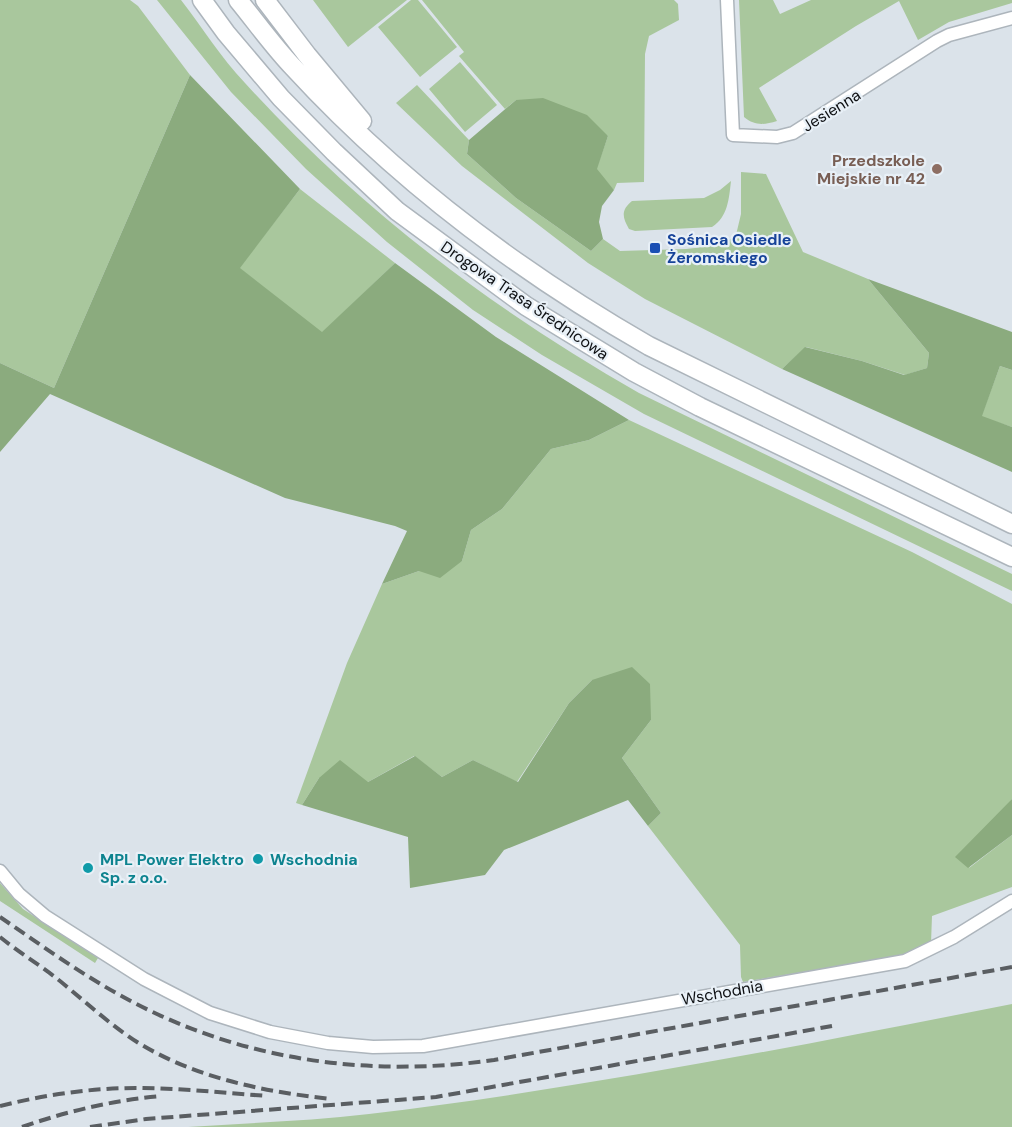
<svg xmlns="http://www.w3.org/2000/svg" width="1012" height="1127" font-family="'DM Sans',sans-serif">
  <rect width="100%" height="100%" fill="#dbe3ea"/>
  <path fill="#a9c79d" d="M 0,0 L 130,0 L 138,6 L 190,75 L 54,388 L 0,363 Z
    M 157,0 L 181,0 C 202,27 221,58 245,83 C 358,208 492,309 639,393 L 1012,574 L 1012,591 L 644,414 L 542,355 L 473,310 L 387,242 L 306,169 L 231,92 Z
    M 313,0 L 407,0 L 348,47 Z
    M 411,0 L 418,0 L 457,47 L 420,77 L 378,27 Z
    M 422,0 L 674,0 L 678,4 L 679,20 L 649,36 L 645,54 L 644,182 L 617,183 L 614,190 L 596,170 L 608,136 L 516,100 L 505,109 L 459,56 L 464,52 Z
    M 739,0 L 773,0 L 780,14 L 811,0 L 1012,0 L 1012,3 L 949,22 L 918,40 L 899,1 L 856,26 L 759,88 L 777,121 C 764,125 755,126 744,117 Z
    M 460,62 L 497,105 L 465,132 L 429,89 Z
    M 417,85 L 469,140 L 467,154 L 516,198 L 591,251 L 603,239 L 620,251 L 686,249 L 722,245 L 736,235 L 741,214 L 741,172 L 766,174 L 803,252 L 868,279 L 929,353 L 927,368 L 905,375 L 862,361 L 806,347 L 782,369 L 645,299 L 588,263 L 462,166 L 396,103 Z
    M 731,181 C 729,198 728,217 712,227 L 635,231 L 629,229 C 622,217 621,210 632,201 L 704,198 L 720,190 Z
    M 300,189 L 395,263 L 322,333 L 239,268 Z
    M 1000,366 L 1012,370 L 1012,427 L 981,417 Z
    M 629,420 L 912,552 L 1012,604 L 1012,799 L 969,868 L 1012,835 L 1012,887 L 932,916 L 931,943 L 899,956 L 743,982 L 741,977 L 740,945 L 648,826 L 661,813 L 622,758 L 651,720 L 592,680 L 569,703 L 517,782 L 473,760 L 442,777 L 414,756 L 368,782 L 319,778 L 302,805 L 296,803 L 347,663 L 382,584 L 419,571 L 462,561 L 471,530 L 502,509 L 551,449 L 589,440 Z
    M 0,883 L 23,909 L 98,958 L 95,963 L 0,901 Z
    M 1012,1004 L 1012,1127 L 188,1127 C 248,1123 309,1121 369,1114 C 585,1088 799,1046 1012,1004 Z"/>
  <path fill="#8bab7e" d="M 190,75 L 300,189 L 240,268 L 322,332 L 395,263 L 496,337 L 629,420 L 589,440 L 551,449 L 502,509 L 471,530 L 462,561 L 440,578 L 419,571 L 382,584 L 407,531 L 395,526 L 285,498 L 50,394 L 0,452 L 0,363 L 54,388 Z
    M 543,98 L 587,115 L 608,136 L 597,169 L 614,190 L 602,206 L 599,222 L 603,239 L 591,251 L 516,198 L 467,154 L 469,140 L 516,100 Z
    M 868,279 L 1012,332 L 1012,370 L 1000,366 L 982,416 L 1012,427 L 1012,472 L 782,369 L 805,347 L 862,361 L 904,375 L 927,368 L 929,353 Z
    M 632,667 L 650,684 L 651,720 L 622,758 L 661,813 L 648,826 L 628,800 L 504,850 L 485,875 L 410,888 L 408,837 L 302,805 L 319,778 L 340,760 L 368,782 L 415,756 L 442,777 L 473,760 L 518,782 L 569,703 L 592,680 Z
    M 1012,799 L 1012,835 L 968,868 L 955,857 Z"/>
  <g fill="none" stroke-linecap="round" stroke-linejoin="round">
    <defs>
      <path id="minor" d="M 727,0 L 733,135 L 777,137 L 793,133 L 937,41 L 949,35 L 1012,18
        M 0,871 L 19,894 L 45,916 L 144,979 L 210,1013 L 270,1032 L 328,1043 L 373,1047 L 423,1046 L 905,961 L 954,937 L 1012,901"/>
      <path id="primary" d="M 202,0 L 226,33 L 281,98 L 334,152 L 397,211 L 526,306 L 634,372 L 700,407 L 1012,557
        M 238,0 C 256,22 273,46 293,67 C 395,178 518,271 649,346 L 1012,524
        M 265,0 L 307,55 L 362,121"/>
    </defs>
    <use href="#minor" stroke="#adb5bc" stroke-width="15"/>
    <use href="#primary" stroke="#adb5bc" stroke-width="21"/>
    <use href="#minor" stroke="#fff" stroke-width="12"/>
    <use href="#primary" stroke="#fff" stroke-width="18"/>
    <path stroke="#5a5e62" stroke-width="4" stroke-dasharray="12 6" stroke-linecap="butt" d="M 0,917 C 41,945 82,975 127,999 C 240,1060 367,1078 494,1060 L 1012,967
      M 0,937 C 21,954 45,968 66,986 C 89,1005 112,1026 137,1042 C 195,1078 265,1092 332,1099
      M 0,1106 C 44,1095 90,1088 136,1088 C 180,1088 224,1093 268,1096
      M 22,1127 C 68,1111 114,1100 162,1096
      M 90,1127 L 146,1119 L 436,1097 L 832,1026"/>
  </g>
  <circle fill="#8d6e63" stroke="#e8f0f7" stroke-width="2" cx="937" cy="169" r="6"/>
  <rect fill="#1a4fb4" stroke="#e8f0f7" stroke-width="2" x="649" y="242" width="12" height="12" rx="3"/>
  <g fill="#0f9aa8" stroke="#e8f0f7" stroke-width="2">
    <circle cx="258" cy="859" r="6"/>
    <circle cx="88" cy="868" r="6"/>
  </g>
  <g text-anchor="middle" stroke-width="4.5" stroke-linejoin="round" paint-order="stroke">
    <g font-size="16" fill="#0e1013" stroke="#e8f0f7">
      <text transform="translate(831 110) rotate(-32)" y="6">Jesienna</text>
      <text transform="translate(525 300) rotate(34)" y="6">Drogowa Trasa Średnicowa</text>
      <text transform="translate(722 992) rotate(-10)" y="6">Wschodnia</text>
    </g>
    <g font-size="16" font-weight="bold" fill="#785e54" stroke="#e8f0f7" text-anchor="end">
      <text x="925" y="166">Przedszkole<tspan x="925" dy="18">Miejskie nr 42</tspan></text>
    </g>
    <g font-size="16" font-weight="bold" fill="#164399" stroke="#e8f0f7" text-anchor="start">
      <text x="667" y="245">Sośnica Osiedle<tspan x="667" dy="18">Żeromskiego</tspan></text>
    </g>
    <g font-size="16" font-weight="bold" fill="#0d838f" stroke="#e8f0f7" text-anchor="start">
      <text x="100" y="865">MPL Power Elektro<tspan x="100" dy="18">Sp. z o.o.</tspan></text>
      <text x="270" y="865">Wschodnia</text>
    </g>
  </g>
</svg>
